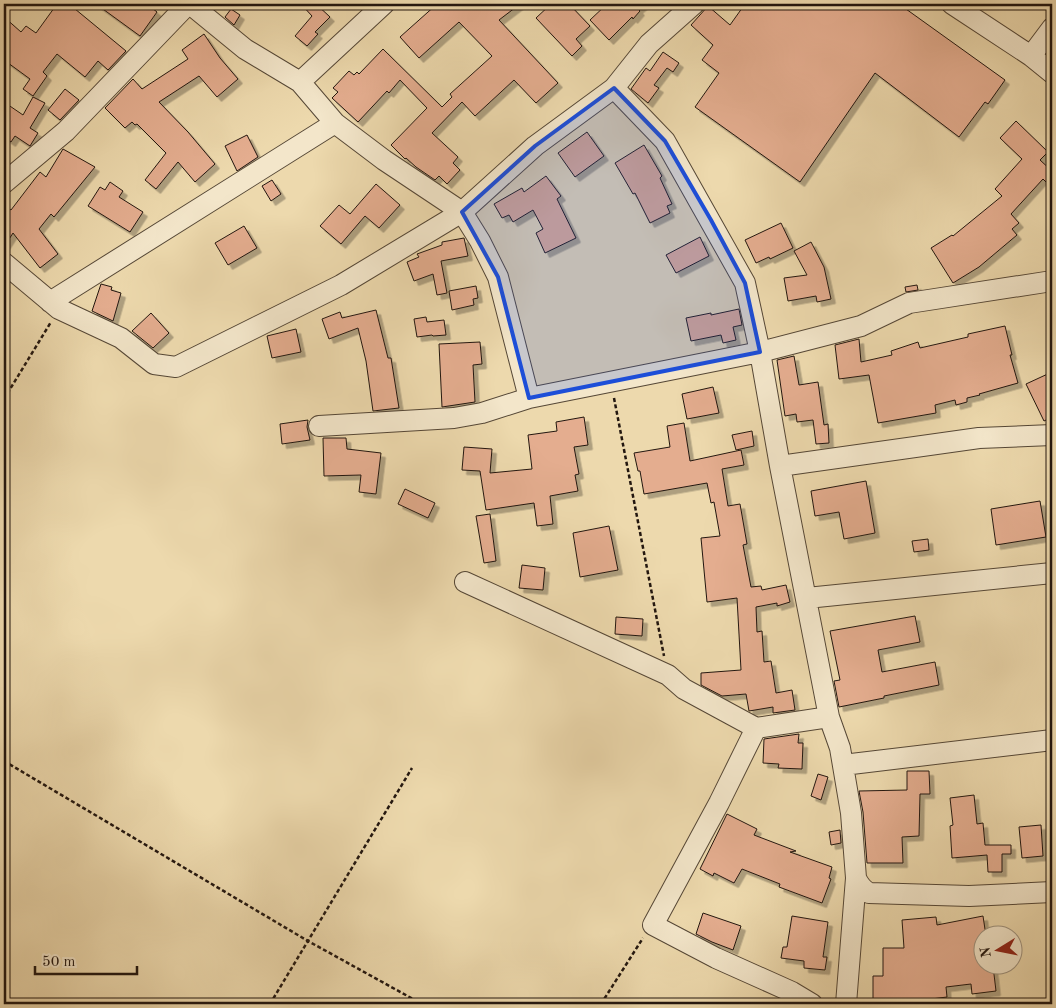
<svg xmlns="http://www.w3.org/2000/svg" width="1056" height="1008" font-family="'Old Standard TT',serif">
  <defs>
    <filter id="shadow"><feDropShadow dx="4.5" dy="4.5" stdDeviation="0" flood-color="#0004"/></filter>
  </defs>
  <rect width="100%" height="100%" fill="#edd9ad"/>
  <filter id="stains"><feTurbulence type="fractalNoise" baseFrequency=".004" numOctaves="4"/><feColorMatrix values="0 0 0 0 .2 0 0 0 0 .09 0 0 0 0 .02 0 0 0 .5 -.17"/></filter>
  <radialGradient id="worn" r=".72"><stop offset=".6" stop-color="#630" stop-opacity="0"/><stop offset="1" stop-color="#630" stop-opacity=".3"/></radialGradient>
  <path fill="#e4ad8f" stroke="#22160f" filter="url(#shadow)" d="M 57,4 L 69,4 L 126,51 L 108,70 L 98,61 L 85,77 L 57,54 L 43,72 L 47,76 L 33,96 L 23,89 L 30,79 L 4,60 L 4,17 L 21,32 L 26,26 L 36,33 Z
    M 96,4 L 147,4 L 157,12 L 140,36 Z
    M 301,4 L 316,4 L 330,17 L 315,32 L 318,34 L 307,46 L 295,36 L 312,16 Z
    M 437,4 L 520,4 L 499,20 L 558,83 L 536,103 L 514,80 L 475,116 L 462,102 L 432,133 L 458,157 L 453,163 L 460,170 L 447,184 L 439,176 L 435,180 L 416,167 L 406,158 L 405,159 L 391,145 L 427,108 L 400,80 L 389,93 L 387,91 L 358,122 L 332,98 L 338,92 L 333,88 L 349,71 L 354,75 L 357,72 L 359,74 L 383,49 L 442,107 L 452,97 L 450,94 L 492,56 L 459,22 L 419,58 L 400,37 Z
    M 551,4 L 569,4 L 590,26 L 576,39 L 582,46 L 572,56 L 536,18 Z
    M 607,4 L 644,4 L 638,9 L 640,11 L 633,19 L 632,17 L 609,40 L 590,20 Z
    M 745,4 L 899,4 L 1005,80 L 988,104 L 985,102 L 959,137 L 875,73 L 800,182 L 695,107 L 719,73 L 702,60 L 713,45 L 691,25 L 708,6 L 730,25 Z
    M 231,9 L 240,15 L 234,25 L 225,17 Z
    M 204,34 L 220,58 L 238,79 L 217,97 L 199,76 L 159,102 L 188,132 L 215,164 L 195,182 L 178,162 L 156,189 L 145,180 L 166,153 L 137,124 L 135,125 L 132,122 L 125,128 L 105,108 L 133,79 L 142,89 L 188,59 L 182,50 Z
    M 663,52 L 679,63 L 673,72 L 667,68 L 654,85 L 659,88 L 648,103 L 631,89 L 646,68 L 650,71 Z
    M 65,89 L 79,100 L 60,120 L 48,110 Z
    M 33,97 L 45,103 L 30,128 L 38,133 L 30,146 L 15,136 L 11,142 L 4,137 L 4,102 L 23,115 Z
    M 1016,121 L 1048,152 L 1040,160 L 1052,171 L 1052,188 L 1043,179 L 1011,214 L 1019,223 L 1012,229 L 1017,235 L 979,267 L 953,283 L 931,248 L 952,235 L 953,236 L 1002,196 L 995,189 L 1022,159 L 1000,138 Z
    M 587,132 L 604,156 L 575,177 L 558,153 Z
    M 247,135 L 258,157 L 237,171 L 225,146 Z
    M 644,145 L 662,176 L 660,178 L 672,204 L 667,206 L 670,213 L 650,223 L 635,193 L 633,194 L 615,163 Z
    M 63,149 L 95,167 L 54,217 L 51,214 L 39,229 L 58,254 L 40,268 L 13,233 L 4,247 L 4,205 L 11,210 L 40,172 L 46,177 Z
    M 546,176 L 561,196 L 557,199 L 576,238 L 545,253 L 536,233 L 543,229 L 533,210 L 513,222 L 509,215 L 502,218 L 494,204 L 522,188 L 524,192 Z
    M 272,180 L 281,194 L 271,201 L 262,186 Z
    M 110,182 L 123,191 L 119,197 L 143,212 L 130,232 L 88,206 L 100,187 L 105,190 Z
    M 376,184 L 400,205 L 379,228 L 365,216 L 341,244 L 320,226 L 339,205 L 350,214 Z
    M 781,223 L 793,248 L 770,259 L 769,257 L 756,263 L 745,240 Z
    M 244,226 L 257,248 L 228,265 L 215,243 Z
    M 700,237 L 709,256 L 676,273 L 666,255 Z
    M 464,238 L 468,256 L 441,261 L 447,293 L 437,295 L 433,274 L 414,281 L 407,262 L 419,257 L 417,254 L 442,245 L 442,242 Z
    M 811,242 L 824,267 L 831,299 L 817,302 L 816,296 L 788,301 L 784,278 L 807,275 L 794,251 Z
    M 101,284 L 112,287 L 111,290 L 121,293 L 113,321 L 92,311 Z
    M 917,285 L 918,290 L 906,292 L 905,287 Z
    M 476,286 L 478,298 L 473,299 L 474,305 L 452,310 L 449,291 Z
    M 739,309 L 742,325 L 733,327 L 736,340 L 723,343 L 721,335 L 691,341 L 686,318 L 711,313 L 711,315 Z
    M 376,310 L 388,358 L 391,358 L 399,408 L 373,411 L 366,361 L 358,328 L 329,339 L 322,319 L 340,312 L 342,318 Z
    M 151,313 L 169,333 L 153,348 L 132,331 Z
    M 426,317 L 427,322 L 444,320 L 446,335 L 433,336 L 432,335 L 417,337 L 414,319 Z
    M 1005,326 L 1012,355 L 1010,355 L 1018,383 L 979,394 L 980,395 L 967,398 L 967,402 L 956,405 L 955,400 L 935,405 L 936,413 L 878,423 L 869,375 L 839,379 L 835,345 L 859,339 L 861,362 L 892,355 L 891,351 L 918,342 L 920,348 L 968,337 L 968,334 Z
    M 296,329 L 301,352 L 272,358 L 267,336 Z
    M 480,342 L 482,364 L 473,365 L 475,402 L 442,407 L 439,344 Z
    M 794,356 L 799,385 L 818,382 L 824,425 L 828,424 L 829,443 L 816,444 L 813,420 L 797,422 L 796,414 L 785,416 L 777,360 Z
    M 1052,372 L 1052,417 L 1044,421 L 1026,384 Z
    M 713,387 L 719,413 L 687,419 L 682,394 Z
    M 584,417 L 588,445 L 574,447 L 579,474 L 575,475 L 578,491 L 550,496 L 553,524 L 537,526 L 534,503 L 486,510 L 480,471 L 462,470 L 464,447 L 492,449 L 490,473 L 532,469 L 528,435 L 557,431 L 556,422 Z
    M 308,420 L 307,427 L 310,440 L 282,444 L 280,424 Z
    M 684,423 L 690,461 L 741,450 L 744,465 L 722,469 L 728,506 L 740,504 L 747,544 L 743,545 L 751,587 L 761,586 L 762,590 L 786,585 L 790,602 L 777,606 L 777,603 L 756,607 L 757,632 L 762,631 L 764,662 L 771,661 L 776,693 L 792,690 L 795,710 L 773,713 L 773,707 L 749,711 L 746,694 L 722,696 L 701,685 L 701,673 L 741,670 L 737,598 L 707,602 L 701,538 L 720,536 L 714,502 L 711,503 L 707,483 L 644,494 L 640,471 L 638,471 L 634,453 L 670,447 L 667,426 Z
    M 752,431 L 754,446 L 736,450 L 732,435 Z
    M 323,438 L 346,438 L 347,449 L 381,453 L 376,494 L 359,492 L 361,475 L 324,476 Z
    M 866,481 L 875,533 L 844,539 L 839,512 L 815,516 L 811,491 Z
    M 405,489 L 435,503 L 428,518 L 398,504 Z
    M 1040,501 L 1046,537 L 996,545 L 991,509 Z
    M 490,514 L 496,561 L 484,563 L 476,516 Z
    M 609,526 L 618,570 L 580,577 L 573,533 Z
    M 928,539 L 929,550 L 914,552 L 912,541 Z
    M 522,565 L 545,568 L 543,590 L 519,588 Z
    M 915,616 L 920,642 L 878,650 L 882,672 L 935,662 L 939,685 L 884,696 L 884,698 L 839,707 L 834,681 L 840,680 L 830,631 Z
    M 616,617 L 643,619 L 642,636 L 615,634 Z
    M 799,734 L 798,743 L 803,743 L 802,769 L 778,768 L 779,764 L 763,763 L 764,739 Z
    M 907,771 L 929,771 L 930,794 L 920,794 L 919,836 L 902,837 L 903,863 L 867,863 L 863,812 L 859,791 L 907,790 Z
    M 818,774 L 828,777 L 821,800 L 811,796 Z
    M 974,795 L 977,824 L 983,823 L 985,845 L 1011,845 L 1011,854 L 1002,854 L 1002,872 L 988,872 L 987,855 L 952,858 L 950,826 L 953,825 L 950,798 Z
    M 727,814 L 757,829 L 754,835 L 796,851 L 790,852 L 832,867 L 829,878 L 831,879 L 822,903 L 779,887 L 780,884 L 742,869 L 734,883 L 714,873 L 713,876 L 700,869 Z
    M 1041,825 L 1043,856 L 1022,858 L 1019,827 Z
    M 840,830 L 841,843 L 831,845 L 829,832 Z
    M 703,913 L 741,926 L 733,950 L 712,942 L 696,934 Z
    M 792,916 L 828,922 L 823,957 L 827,957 L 825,970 L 804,968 L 804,961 L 781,958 L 783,947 L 787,947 Z
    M 983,916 L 986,936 L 984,936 L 984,967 L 993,966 L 996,991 L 972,994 L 971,984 L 946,987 L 947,997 L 931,999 L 931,1003 L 873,1004 L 873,976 L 883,976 L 883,948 L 904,948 L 902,920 L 936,917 L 937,925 Z"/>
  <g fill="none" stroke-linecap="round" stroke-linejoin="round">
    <defs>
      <path id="minor" d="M 190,4 L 245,49 L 300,82 L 335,123 L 384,160 L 462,212 L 480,241 L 498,277 L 529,398
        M 952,4 L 1031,56 L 1052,73
        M 1031,56 L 1052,28
        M 300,82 L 384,4
        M 614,88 L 665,141 L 745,283 L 760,352 L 780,466 L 829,717 L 840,748 L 851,813 L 856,878 C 859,885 862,889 869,893 L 969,896 L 1052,892
        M 4,183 L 66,131 L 188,4
        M 4,263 L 59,309 L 121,338 L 154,364 L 176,367 L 341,285 L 462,212 L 535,146 L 614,88 L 649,44 L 694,4
        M 50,302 L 335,123
        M 319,426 L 454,418 L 482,413 L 529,398 L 760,352 L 861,326 L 909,303 L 1052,281
        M 780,466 L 979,438 L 1052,435
        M 465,582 L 668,675 L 684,689 L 756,728
        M 807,598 L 1052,573
        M 843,765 L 1052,740
        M 812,1004 L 792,992 L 716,958 L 653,925 L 719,803 L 756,728 L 829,717
        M 846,1004 L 856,878"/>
    </defs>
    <use href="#minor" stroke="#554736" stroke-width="22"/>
    <path stroke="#22160f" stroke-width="2.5" stroke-dasharray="4 2.5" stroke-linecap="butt" d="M 614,398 L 664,656
      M 4,399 L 51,322
      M 4,761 L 308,941 L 422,1004
      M 270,1004 L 412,768
      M 601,1004 L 643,938"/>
    <use href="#minor" stroke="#f3e6ca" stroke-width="20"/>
  </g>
  <path fill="#1d4ed8" fill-opacity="0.2" stroke="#1d4ed8" stroke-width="4" stroke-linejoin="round" d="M 614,88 L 665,141 L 711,220 L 745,283 L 760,352 L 529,398 L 498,277 L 462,212 L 535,146 Z"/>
  <rect width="1056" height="1008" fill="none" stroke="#edd9ad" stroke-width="20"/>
  <rect x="5" y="5" width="1046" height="998" fill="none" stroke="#22160f" stroke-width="2.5"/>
  <rect x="10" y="10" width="1036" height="988" fill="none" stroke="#22160f"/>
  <g transform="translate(998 950) rotate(260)"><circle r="24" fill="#f3e6ca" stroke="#9f937f"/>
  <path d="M0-4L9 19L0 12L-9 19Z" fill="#8f2418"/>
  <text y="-8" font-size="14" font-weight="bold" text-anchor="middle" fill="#22160f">N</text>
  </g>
  <path d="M35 966v8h102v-8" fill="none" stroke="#22160f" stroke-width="2.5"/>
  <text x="42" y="966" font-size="15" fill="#22160f" stroke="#f3e6ca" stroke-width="4" paint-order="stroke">50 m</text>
  <rect width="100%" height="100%" filter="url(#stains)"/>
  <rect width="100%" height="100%" fill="url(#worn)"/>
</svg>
